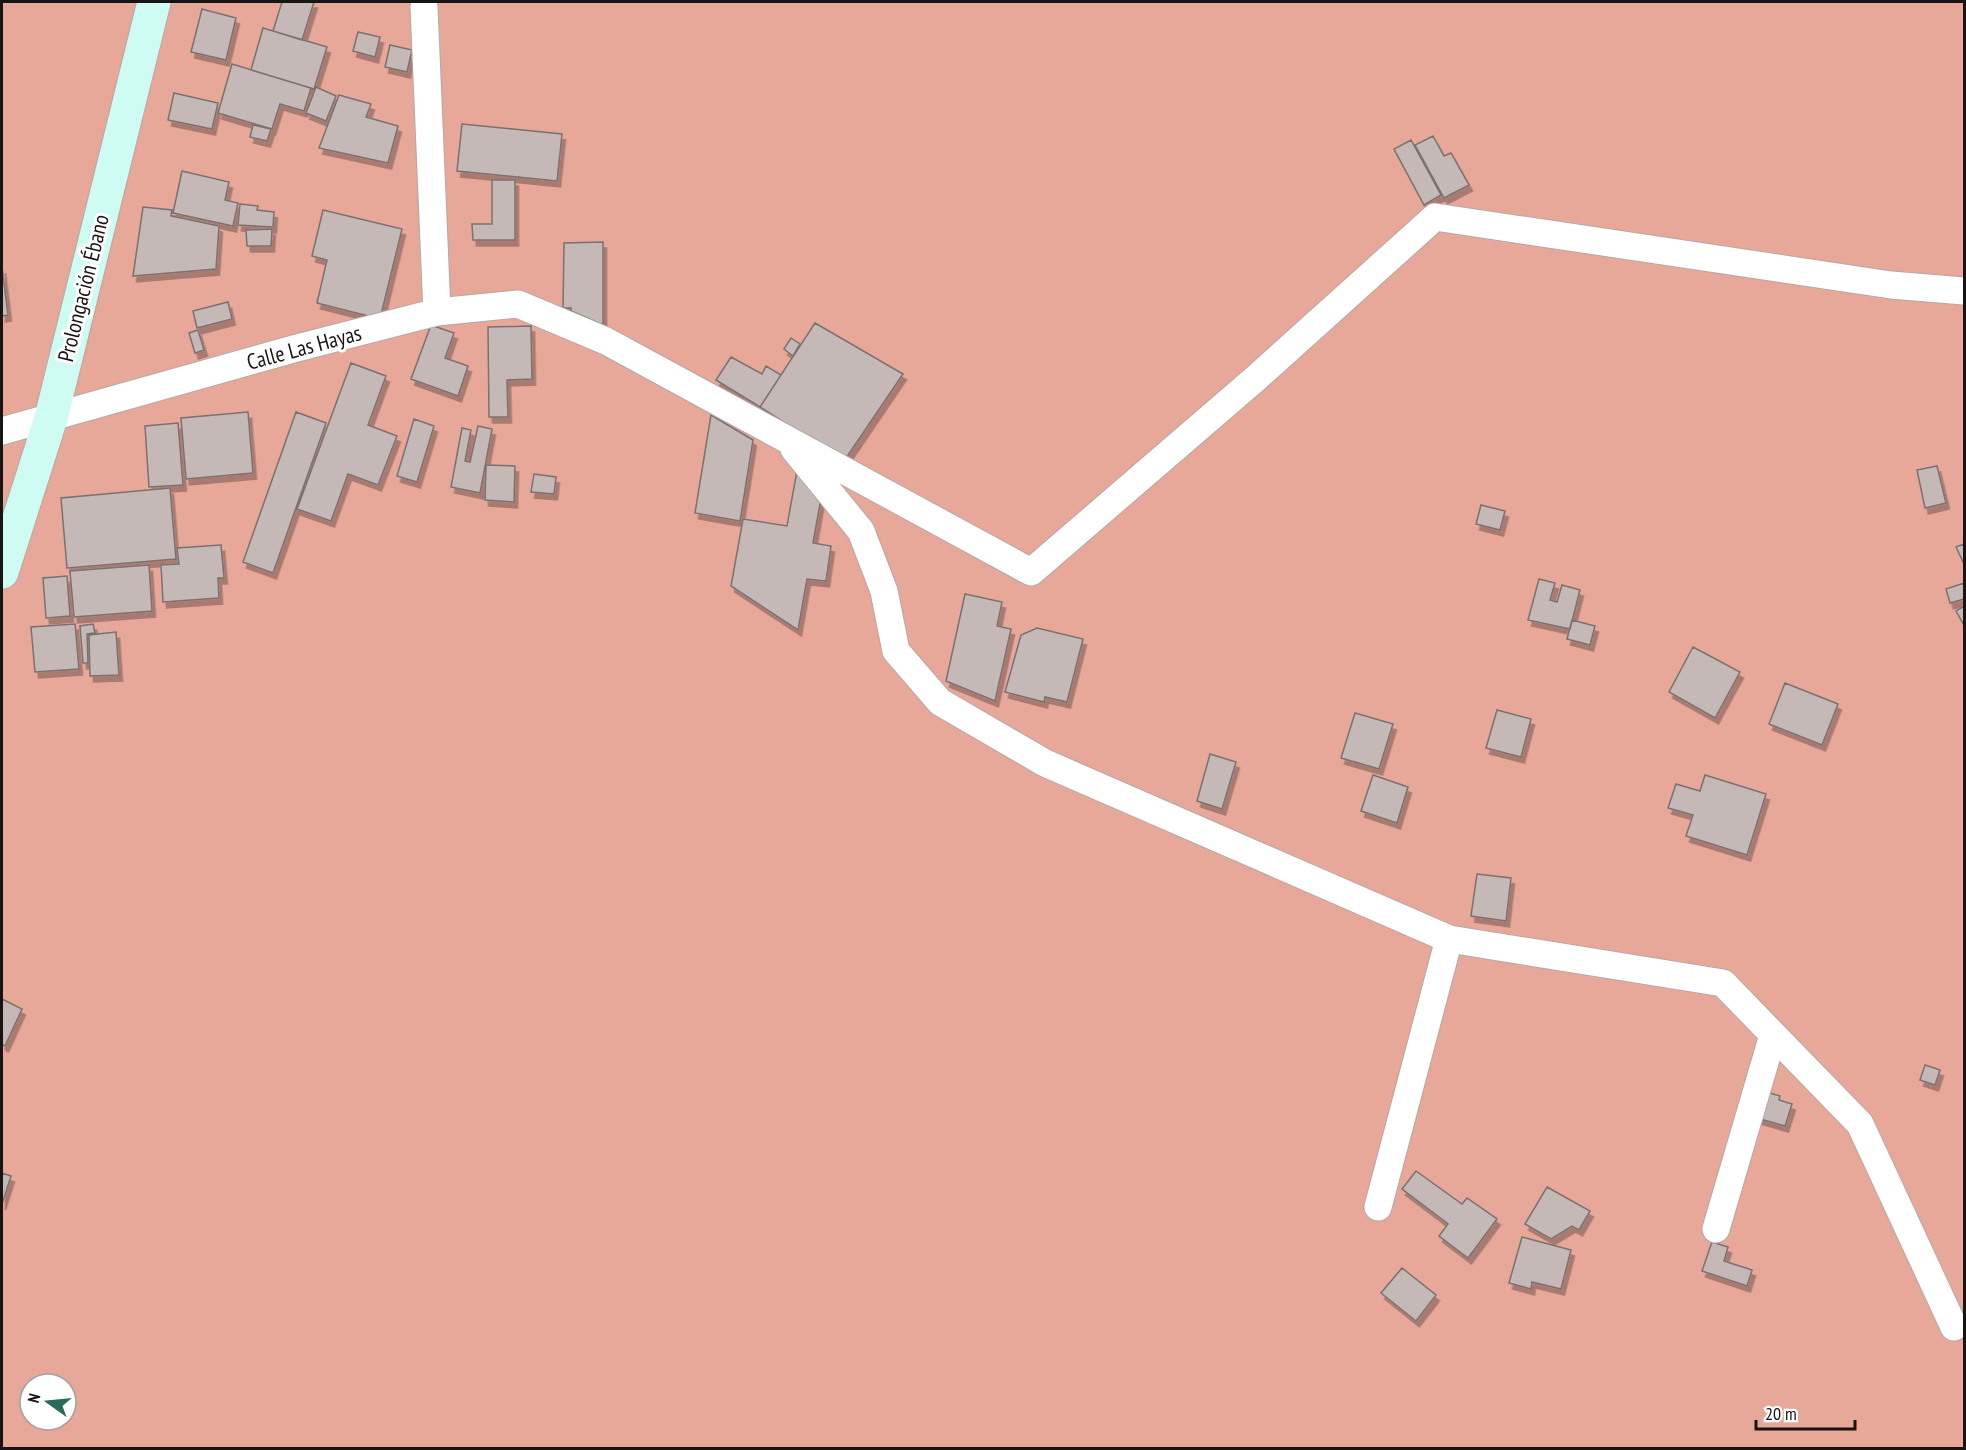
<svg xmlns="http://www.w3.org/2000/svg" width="1966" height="1450" font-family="'PT Sans Narrow',sans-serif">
  <defs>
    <filter id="shadow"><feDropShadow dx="3.5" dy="6" stdDeviation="0" flood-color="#0004"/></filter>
  </defs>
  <rect width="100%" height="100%" fill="#eee3e1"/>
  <path fill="#e7a799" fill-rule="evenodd" d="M 2,2 L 1964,2 L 1964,1448 L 2,1448 ZM 30,1384 L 66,1384 L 66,1420 L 30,1420 Z"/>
  <path fill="#c4b9b7" stroke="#7b716f" stroke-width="1.5" filter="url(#shadow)" d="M 282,2 L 314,2 L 302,40 L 273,31 Z
    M 202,9 L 236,18 L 226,60 L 191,52 Z
    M 263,28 L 327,47 L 314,89 L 251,70 Z
    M 358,32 L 380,37 L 375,57 L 353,51 Z
    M 390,45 L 412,50 L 407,72 L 385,67 Z
    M 232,64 L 311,88 L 304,111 L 280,104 L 272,129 L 218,113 Z
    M 316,87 L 336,96 L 326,121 L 306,113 Z
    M 174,93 L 218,103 L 212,129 L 168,120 Z
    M 339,95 L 371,104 L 366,117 L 398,126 L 388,163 L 319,148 Z
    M 462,124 L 562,134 L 557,181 L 457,171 Z
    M 253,125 L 271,129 L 267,141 L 250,137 Z
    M 1433,136 L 1444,156 L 1451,153 L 1469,185 L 1444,198 L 1415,145 Z
    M 1411,140 L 1441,195 L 1424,205 L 1394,149 Z
    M 182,171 L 229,182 L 225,200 L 238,203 L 233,226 L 173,213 Z
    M 492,180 L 515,180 L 515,240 L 473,240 L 472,224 L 492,224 Z
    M 240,204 L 258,206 L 257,210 L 274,212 L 273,227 L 238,225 Z
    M 143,207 L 172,210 L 171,216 L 219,226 L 216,269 L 133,276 Z
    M 323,210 L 402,229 L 380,319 L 317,303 L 327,260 L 312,256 Z
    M 272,229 L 271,246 L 247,246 L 246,230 Z
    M 603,242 L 603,325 L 571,311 L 571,308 L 563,308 L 564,243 Z
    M 2,267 L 8,315 L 2,316 Z
    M 228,302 L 232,319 L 197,328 L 193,311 Z
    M 815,323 L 903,374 L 844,461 L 760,407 Z
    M 431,325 L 454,333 L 445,358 L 468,366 L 458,396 L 411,379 Z
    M 531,326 L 532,379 L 507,380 L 508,417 L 489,417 L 488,327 Z
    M 198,330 L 204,350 L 195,353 L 189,333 Z
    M 791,338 L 800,344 L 793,356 L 784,349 Z
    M 731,357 L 762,374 L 766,366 L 781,375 L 760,407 L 716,380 Z
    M 351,363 L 386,376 L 368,425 L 397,436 L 378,485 L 348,474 L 331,521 L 297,509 Z
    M 248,412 L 253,473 L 186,479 L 181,418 Z
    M 296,412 L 326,423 L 273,573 L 243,562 Z
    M 711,415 L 753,440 L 740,521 L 695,513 Z
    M 414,419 L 434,426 L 417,482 L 397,476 Z
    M 178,423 L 183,485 L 149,487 L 145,426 Z
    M 478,426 L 492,429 L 480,493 L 451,487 L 462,428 L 471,430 L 465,461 L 470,462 Z
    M 486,465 L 515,466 L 514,502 L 485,500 Z
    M 798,465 L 823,487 L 813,543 L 831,546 L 826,581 L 807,579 L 798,630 L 731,586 L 743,519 L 787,526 Z
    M 1937,466 L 1946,503 L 1925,508 L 1917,470 Z
    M 534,474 L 556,477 L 554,494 L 531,492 Z
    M 170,488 L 176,559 L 67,568 L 61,498 Z
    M 1481,505 L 1505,511 L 1500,530 L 1476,524 Z
    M 1964,544 L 1964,564 L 1956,547 Z
    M 221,545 L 224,578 L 218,578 L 219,598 L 163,602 L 161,565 L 179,564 L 177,548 Z
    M 149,565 L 152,611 L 74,617 L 70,571 Z
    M 67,576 L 70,616 L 46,618 L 43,578 Z
    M 1539,579 L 1555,583 L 1550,600 L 1557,602 L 1562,585 L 1580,590 L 1570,629 L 1528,620 Z
    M 1964,583 L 1964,599 L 1950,603 L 1946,589 Z
    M 965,594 L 1002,602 L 997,626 L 1011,629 L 995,701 L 946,681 Z
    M 1964,606 L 1964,625 L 1956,611 Z
    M 1572,620 L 1595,626 L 1590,645 L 1567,639 Z
    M 75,624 L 79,669 L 35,672 L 31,627 Z
    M 93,624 L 95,633 L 87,634 L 88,663 L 83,663 L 80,626 Z
    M 1037,628 L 1083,639 L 1067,702 L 1045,697 L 1044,702 L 1005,692 L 1021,635 Z
    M 116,632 L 119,675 L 90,676 L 89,635 Z
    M 1693,647 L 1740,672 L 1715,718 L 1669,692 Z
    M 1785,683 L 1838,704 L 1822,745 L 1769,724 Z
    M 1497,710 L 1531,719 L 1521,757 L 1486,748 Z
    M 1355,713 L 1393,724 L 1379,769 L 1341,758 Z
    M 1210,754 L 1236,762 L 1222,809 L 1197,801 Z
    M 1373,775 L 1408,787 L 1397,823 L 1361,811 Z
    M 1705,775 L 1766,794 L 1747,855 L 1686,836 L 1693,815 L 1668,808 L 1676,784 L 1700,791 Z
    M 1477,874 L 1511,878 L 1506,921 L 1471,916 Z
    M 2,999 L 22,1009 L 5,1046 L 2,1044 Z
    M 1925,1065 L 1940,1070 L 1935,1085 L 1920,1080 Z
    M 1760,1090 L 1780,1096 L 1779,1100 L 1792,1104 L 1785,1126 L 1753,1117 Z
    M 1416,1171 L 1462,1204 L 1467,1198 L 1497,1219 L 1468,1258 L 1439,1236 L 1448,1224 L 1402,1189 Z
    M 2,1173 L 11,1176 L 2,1204 Z
    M 1547,1187 L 1590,1211 L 1579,1230 L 1572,1226 L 1551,1239 L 1525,1224 Z
    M 1522,1237 L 1571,1250 L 1561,1289 L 1532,1282 L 1531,1289 L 1509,1283 Z
    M 1712,1242 L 1728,1247 L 1724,1261 L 1752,1270 L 1747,1286 L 1702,1271 Z
    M 1402,1268 L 1436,1295 L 1416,1321 L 1381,1293 Z"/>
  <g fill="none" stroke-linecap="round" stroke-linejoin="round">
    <defs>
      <path id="street" d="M 424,7 L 437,312
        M 2,431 L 297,348 L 437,312 L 518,304 L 606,341 L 1031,572 L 1255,379 L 1435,217 L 1891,285 L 1964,291
        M 794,449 L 861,531 L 884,591 L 896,651 L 940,702 L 1045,763 L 1449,939 L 1723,983 L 1860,1124 L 1954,1327
        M 1378,1207 L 1449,939
        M 1716,1229 L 1773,1035"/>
      <path id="secondary" d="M 2,572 L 51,418 L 154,2"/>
    </defs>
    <use href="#street" stroke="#b4a9a7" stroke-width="29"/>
    <use href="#secondary" stroke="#b4a9a7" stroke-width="35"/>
    <use href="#street" stroke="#fff" stroke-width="27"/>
    <use href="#secondary" stroke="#cffcf2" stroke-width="33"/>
  </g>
  <g text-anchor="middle" stroke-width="6" stroke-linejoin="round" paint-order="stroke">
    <g font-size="22" fill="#181413" stroke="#fff">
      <text transform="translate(83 288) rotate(-76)" y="8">Prolongación Ébano</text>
      <text transform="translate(304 347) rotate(-15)" y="8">Calle Las Hayas</text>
    </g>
  </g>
  <rect width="1966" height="1450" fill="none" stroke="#181413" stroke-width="6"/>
  <g transform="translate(48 1402) rotate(285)"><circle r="28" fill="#ffffff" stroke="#a3a1a1" stroke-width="1.5"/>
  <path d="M0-4.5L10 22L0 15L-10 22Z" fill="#286a5b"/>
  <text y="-9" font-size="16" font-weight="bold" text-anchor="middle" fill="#181413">N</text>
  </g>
  <path d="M1756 1420v9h99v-9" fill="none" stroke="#181413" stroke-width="3"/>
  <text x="1765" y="1420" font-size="18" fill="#181413" stroke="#ffffff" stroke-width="4.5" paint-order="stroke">20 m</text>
</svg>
